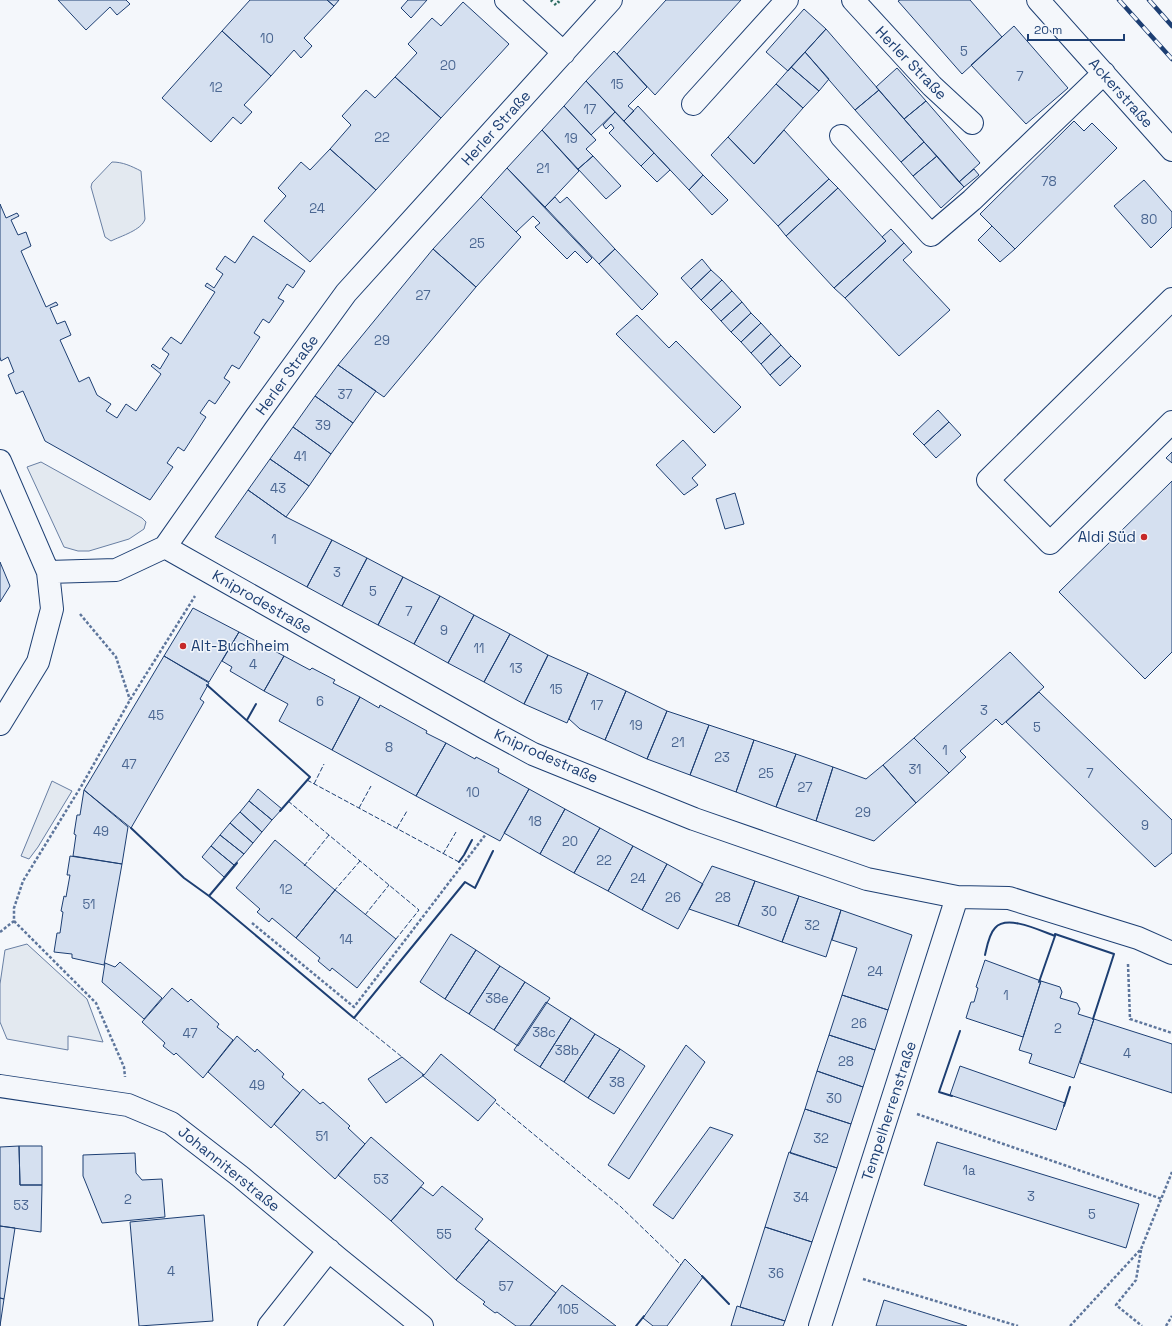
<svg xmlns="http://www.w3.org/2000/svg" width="1172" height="1326" font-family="'Space Grotesk',sans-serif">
  <rect width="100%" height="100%" fill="#f4f7fb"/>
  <path fill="#e3e9f0" stroke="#687fa3" d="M 112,162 C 123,162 131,166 141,171 L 145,219 C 142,230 121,236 111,241 L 105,237 L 91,187 L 92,183 Z
    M 41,462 L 142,518 L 146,522 L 144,529 L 129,539 L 89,551 L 78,551 L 64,547 L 27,467 Z
    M 52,781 L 72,791 L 38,847 L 29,859 L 21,856 Z
    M 27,944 L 87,999 L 103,1042 L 68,1036 L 68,1050 L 7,1039 L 0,1022 L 0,984 L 5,950 Z"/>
  <path fill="#d5e0f0" stroke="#1d3f73" d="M 58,0 L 126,0 L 130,4 L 117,15 L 110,7 L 86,30 Z
    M 250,0 L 327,0 L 334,6 L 304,38 L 312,46 L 301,58 L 294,50 L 271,76 L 222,31 Z
    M 327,0 L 339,0 L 334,6 Z
    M 408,0 L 427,0 L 411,18 L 401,8 Z
    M 666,0 L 741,0 L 655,95 L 617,54 Z
    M 900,0 L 970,0 L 1002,37 L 962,74 L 898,1 Z
    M 463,2 L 509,44 L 441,118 L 395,77 L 417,53 L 408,44 L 432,18 L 441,26 Z
    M 804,9 L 826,29 L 788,71 L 766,52 Z
    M 1014,26 L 1068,88 L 1026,124 L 971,65 Z
    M 826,29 L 879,90 L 855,110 L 805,52 Z
    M 222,31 L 271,76 L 244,105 L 252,112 L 241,124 L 233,117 L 211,142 L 162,98 Z
    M 614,51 L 647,87 L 628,106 L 634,111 L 624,121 L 586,81 Z
    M 805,52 L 829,79 L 819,91 L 791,67 Z
    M 791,67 L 819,91 L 803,108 L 776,84 Z
    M 897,68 L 926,101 L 904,119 L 876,87 Z
    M 395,77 L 441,118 L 376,190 L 330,149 L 351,125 L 342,116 L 366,90 L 375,98 Z
    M 586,81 L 615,112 L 591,135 L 564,106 Z
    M 776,84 L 803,108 L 754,164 L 728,137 Z
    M 879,90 L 924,142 L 901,162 L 855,110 Z
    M 926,101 L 980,163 L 959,182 L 904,119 Z
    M 564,106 L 596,140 L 586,149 L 593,156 L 578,169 L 542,130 Z
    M 638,106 L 703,175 L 689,190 L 624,121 Z
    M 615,112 L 654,153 L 641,166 L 609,133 L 614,128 L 611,124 L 606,129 L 603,125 Z
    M 1074,121 L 1084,131 L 1092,123 L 1117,148 L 1015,249 L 980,214 Z
    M 542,130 L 579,171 L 545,207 L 507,168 Z
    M 784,130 L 829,179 L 778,226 L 711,155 L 728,137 L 754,164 Z
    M 924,142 L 937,156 L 913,176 L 901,162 Z
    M 330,149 L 376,190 L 310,262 L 264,221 L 286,196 L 278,188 L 301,162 L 310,170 Z
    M 654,153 L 670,170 L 657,182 L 641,166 Z
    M 593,156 L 621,186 L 606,199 L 578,169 Z
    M 937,156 L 964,187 L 941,208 L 913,176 Z
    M 507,168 L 592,258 L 587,263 L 575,251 L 567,259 L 535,227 L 540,223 L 533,216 L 516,232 L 481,197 Z
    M 974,169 L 979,175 L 964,187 L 959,182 Z
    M 703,175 L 728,200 L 712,215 L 689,190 Z
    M 829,179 L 838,188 L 786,236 L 778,226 Z
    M 1144,180 L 1172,212 L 1172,227 L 1151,248 L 1114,206 Z
    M 838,188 L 886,241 L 834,288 L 786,236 Z
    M 481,197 L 521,237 L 476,287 L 433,249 Z
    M 555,197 L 560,203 L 567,197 L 615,249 L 599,264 L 545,207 Z
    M 0,204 L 6,218 L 17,213 L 19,216 L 11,220 L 18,235 L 26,232 L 31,246 L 21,251 L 46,307 L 56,302 L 58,305 L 50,308 L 57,324 L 65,321 L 71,335 L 60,340 L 79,382 L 89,377 L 97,395 L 111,404 L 106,411 L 117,418 L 126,404 L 136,411 L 161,374 L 151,366 L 153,364 L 160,369 L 169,354 L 162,349 L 171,337 L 181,344 L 215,292 L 205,286 L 207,283 L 214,288 L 223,274 L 216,269 L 225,256 L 235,263 L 253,236 L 305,271 L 293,288 L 287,284 L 278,298 L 284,301 L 269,323 L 263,319 L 254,333 L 260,337 L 239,369 L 232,365 L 224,378 L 230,382 L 215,404 L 209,400 L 200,413 L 206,417 L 184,451 L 178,447 L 167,463 L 173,467 L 150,500 L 45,441 L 23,391 L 16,394 L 8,375 L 14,372 L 8,357 L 1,361 L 0,357 Z
    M 992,226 L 1015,249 L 1000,262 L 978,240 Z
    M 891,229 L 904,243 L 845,298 L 834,288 L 886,241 L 882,237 Z
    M 904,243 L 912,252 L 903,260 L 950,310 L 899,356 L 845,298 Z
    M 433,249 L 476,287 L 384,397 L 338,365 Z
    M 615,249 L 658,294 L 642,310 L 599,264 Z
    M 702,259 L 711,270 L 691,289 L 681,278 Z
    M 711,270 L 722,280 L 701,300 L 691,289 Z
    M 722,280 L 732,291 L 711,310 L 701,300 Z
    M 732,291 L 742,302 L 721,321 L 711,310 Z
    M 742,302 L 751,313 L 731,332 L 721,321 Z
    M 751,313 L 761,323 L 741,342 L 731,332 Z
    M 637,315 L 669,348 L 676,341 L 741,407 L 714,433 L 616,334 Z
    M 761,323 L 771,334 L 751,353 L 741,342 Z
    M 771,334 L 781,345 L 761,364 L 751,353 Z
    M 781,345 L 791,356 L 770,375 L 761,364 Z
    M 791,356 L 801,366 L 780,386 L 770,375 Z
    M 338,365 L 376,391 L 353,423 L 315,396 Z
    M 315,396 L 353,423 L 331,454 L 293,427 Z
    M 938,410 L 949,422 L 924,445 L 913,434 Z
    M 949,422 L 961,435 L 936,458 L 924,445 Z
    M 293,427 L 331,454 L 309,486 L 270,459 Z
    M 683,440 L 706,465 L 692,478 L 698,485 L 684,495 L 656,465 Z
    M 1172,452 L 1172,463 L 1166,458 Z
    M 270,459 L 309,486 L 286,517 L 248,490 Z
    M 1172,481 L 1172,652 L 1145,679 L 1059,592 Z
    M 248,490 L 286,517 L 332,540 L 307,587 L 215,537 Z
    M 735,493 L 744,524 L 725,529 L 716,499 Z
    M 332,540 L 367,558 L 342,606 L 307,587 Z
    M 367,558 L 403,577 L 378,625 L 342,606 Z
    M 0,562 L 10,586 L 0,602 Z
    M 403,577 L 440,596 L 414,644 L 378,625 Z
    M 440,596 L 474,615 L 448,663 L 414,644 Z
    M 193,608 L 239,632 L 209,682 L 164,656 Z
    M 474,615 L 510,634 L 484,682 L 448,663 Z
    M 239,632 L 284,656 L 264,691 L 230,671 L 232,667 L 222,661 Z
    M 510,634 L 548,655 L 524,704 L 484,682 Z
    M 1010,652 L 1044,687 L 1002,725 L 996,719 L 960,751 L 966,757 L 949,773 L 914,738 Z
    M 548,655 L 588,673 L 567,723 L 524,704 Z
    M 164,656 L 209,683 L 200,699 L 204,702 L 131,828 L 84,790 Z
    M 284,656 L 310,670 L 312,668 L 335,680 L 333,683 L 360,697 L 332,750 L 279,721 L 288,704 L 264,691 Z
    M 588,673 L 626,691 L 605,740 L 580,729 L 569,719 Z
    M 626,691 L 667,711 L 647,759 L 605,740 Z
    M 1039,692 L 1172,820 L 1172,853 L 1155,867 L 1006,722 Z
    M 360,697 L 379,708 L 380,705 L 427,731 L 426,733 L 446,743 L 416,796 L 332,750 Z
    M 667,711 L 709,725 L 690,775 L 647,759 Z
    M 709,725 L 754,740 L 736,792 L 690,775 Z
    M 914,738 L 949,773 L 916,803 L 883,765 Z
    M 754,740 L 796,754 L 776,807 L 736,792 Z
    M 446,743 L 475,759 L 476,757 L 499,769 L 498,772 L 529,789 L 500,841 L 416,796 Z
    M 796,754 L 833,767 L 816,821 L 776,807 Z
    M 883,765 L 916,803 L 874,841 L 816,821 L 833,767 L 866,779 Z
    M 258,789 L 282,809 L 272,820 L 249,801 Z
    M 529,789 L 565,809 L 540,854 L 504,833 Z
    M 84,790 L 128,827 L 122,864 L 73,856 L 76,835 L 74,834 L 77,815 L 80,815 Z
    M 249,801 L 272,820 L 262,832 L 240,812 Z
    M 565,809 L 600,828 L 574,873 L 540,854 Z
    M 240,812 L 262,832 L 253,843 L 230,823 Z
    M 230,823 L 253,843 L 244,854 L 220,835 Z
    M 600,828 L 633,846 L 608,891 L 574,873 Z
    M 220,835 L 244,854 L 234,865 L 211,846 Z
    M 275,840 L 335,890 L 296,938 L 272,918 L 269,922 L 257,912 L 260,909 L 236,888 Z
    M 211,846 L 234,865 L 224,877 L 202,857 Z
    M 633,846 L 667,864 L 642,910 L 608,891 Z
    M 70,856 L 122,864 L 104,965 L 72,958 L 72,954 L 54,952 L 57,933 L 60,933 L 63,912 L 61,911 L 64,896 L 66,897 L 70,875 L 67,875 Z
    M 667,864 L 703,884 L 678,929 L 642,910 Z
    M 712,866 L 755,881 L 738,926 L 689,909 Z
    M 755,881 L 799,896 L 782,942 L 738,926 Z
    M 335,890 L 396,939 L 357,988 L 332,968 L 330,971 L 318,961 L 320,958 L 296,938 Z
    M 799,896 L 841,910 L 826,957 L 782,942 Z
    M 841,910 L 912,935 L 888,1010 L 842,995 L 857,948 L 832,940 Z
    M 451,934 L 476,950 L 445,999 L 420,982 Z
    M 476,950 L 500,966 L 469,1014 L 445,999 Z
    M 985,960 L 1041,981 L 1023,1037 L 966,1018 L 971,1002 L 974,1002 L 978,988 L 976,987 Z
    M 120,962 L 162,998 L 144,1019 L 102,982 L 105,963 L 115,967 Z
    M 500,966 L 525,982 L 494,1030 L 469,1014 Z
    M 1041,981 L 1060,987 L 1062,992 L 1060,998 L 1077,1003 L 1080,1009 L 1078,1014 L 1094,1019 L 1074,1078 L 1029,1063 L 1032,1054 L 1019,1050 Z
    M 525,982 L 550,998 L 518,1046 L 494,1030 Z
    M 172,988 L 188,1002 L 191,999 L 219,1024 L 217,1027 L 233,1040 L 203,1078 L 176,1053 L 174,1055 L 163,1046 L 165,1043 L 142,1022 Z
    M 842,995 L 888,1010 L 875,1050 L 829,1035 Z
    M 546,1002 L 571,1018 L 540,1067 L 514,1050 Z
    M 571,1018 L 595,1034 L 564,1082 L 540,1067 Z
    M 1094,1019 L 1172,1044 L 1172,1093 L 1080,1063 Z
    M 595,1034 L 620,1049 L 588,1098 L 564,1082 Z
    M 829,1035 L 875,1050 L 863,1087 L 817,1071 Z
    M 237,1036 L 255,1052 L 257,1049 L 284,1074 L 282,1077 L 300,1093 L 271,1128 L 208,1072 Z
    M 686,1045 L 705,1062 L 629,1179 L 608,1165 Z
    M 620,1049 L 645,1066 L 614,1114 L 588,1098 Z
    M 441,1054 L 496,1100 L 478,1121 L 422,1075 L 424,1075 Z
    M 402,1057 L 424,1075 L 386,1103 L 368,1079 Z
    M 960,1066 L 1065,1103 L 1056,1130 L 950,1095 Z
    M 817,1071 L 863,1087 L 851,1124 L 805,1109 Z
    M 303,1089 L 320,1104 L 323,1102 L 350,1126 L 348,1128 L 365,1144 L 335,1179 L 274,1124 Z
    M 805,1109 L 851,1124 L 837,1168 L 790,1153 Z
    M 710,1127 L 733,1135 L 673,1219 L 653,1205 Z
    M 371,1137 L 424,1183 L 391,1221 L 338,1175 Z
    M 937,1142 L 1139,1204 L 1126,1248 L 924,1185 Z
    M 19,1146 L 42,1146 L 42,1185 L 20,1185 Z
    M 19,1146 L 20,1185 L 42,1185 L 41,1232 L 0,1226 L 0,1147 Z
    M 789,1152 L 837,1168 L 812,1242 L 765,1227 Z
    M 135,1153 L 136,1173 L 142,1180 L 162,1179 L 165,1217 L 102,1223 L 83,1176 L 83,1155 Z
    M 442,1186 L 483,1219 L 475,1229 L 489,1240 L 456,1280 L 391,1221 L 421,1187 L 433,1196 Z
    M 204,1215 L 213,1321 L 139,1326 L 130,1222 Z
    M 0,1226 L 15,1228 L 4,1299 L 0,1298 Z
    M 765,1227 L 812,1242 L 785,1321 L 740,1307 Z
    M 489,1240 L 556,1293 L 530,1326 L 516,1326 L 497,1312 L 495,1313 L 483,1304 L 485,1302 L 456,1280 Z
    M 685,1259 L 703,1277 L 667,1326 L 653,1326 L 643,1318 Z
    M 562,1285 L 616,1326 L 530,1326 Z
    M 0,1298 L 4,1299 L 0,1326 Z
    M 884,1300 L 967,1326 L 876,1326 Z
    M 737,1306 L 785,1321 L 783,1326 L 731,1326 Z"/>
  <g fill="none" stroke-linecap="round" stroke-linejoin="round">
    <defs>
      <path id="minor" d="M 506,0 L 564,53
        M 853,0 L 932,86 L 972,123
        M 1038,0 L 1172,150
        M 693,104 L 787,0
        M 841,136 L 931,235 L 972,200 L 1104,73
        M 1172,299 L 988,480 L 1050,543 L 1172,422
        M 0,461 L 48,572 L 52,609 L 38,662 L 0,724
        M 165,547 L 485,728 L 533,754 L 694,819 L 867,879 L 957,897 L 1009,898 L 1138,938 L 1172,953
        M 48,572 L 116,570 L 165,547 L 256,417 L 346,293 L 611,0
        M 0,1086 L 128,1105 L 171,1123 L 241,1177 L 339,1259 L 422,1326
        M 269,1326 L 329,1250
        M 820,1326 L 957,897"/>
    </defs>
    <use href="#minor" stroke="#1d3f73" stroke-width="24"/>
    <path stroke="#5e769c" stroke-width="2.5" stroke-dasharray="3 2" stroke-linecap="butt" d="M 80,614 L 116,657 L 130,700
      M 14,921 L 96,1003 L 124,1067 L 125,1077
      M 252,923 L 354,1007 L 486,834
      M 0,932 L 14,921 L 14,908 L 23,881 L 82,785 L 130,700 L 195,596
      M 1128,964 L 1130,1019 L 1172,1033
      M 917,1114 L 1162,1199
      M 1141,1250 L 1136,1280 L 1116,1305 L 1142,1326
      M 863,1279 L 1018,1326
      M 1070,1326 L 1141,1249 L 1172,1172
      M 1166,1326 L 1172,1316"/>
    <use href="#minor" stroke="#f4f7fb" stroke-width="22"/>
    <defs>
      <path id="rail" d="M 1119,0 L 1172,59
        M 1149,0 L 1172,26"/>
    </defs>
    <use href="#rail" stroke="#1d3f73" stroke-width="4.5"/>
    <use href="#rail" stroke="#f4f7fb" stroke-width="3" stroke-dasharray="9" stroke-linecap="butt"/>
    <path stroke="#2c6c60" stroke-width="3" stroke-dasharray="2 3" stroke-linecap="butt" d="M 551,0 L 556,5 L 560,0"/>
    <path stroke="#1d3f73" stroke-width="1" stroke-dasharray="5 2" stroke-linecap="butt" d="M 307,780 L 459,862
      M 314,784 L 324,764
      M 288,801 L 419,910 L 396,939
      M 359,808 L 371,786
      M 397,828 L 407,811
      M 443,854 L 456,832
      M 304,866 L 329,835
      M 334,891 L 360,861
      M 365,915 L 389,885
      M 354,1018 L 402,1057
      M 496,1103 L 620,1206 L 681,1265"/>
    <path stroke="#1d3f73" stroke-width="2" d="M 207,685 L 310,777 L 280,811
      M 247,720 L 256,704
      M 131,828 L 184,878 L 209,896 L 354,1018 L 465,882 L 475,888 L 493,851
      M 459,862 L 464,855 L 472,840
      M 209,896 L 237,863
      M 985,955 C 987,946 989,934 995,928 C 1007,914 1041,931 1055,936 L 1055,934 L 1114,954 L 1093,1019
      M 1039,982 L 1055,936
      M 952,1096 L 939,1092 L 960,1031
      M 1064,1106 L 1070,1087
      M 702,1276 L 729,1304
      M 636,1326 L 644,1316"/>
  </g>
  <g fill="#c62828" stroke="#f4f7fb" stroke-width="1.5">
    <circle cx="1144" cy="537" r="4"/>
    <circle cx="183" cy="646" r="4"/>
  </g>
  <g text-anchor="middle" stroke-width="3" stroke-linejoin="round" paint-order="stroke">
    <g font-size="13" fill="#4b6792">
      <text x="267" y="43">10</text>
      <text x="964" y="56">5</text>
      <text x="448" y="70">20</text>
      <text x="1020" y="81">7</text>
      <text x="617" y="89">15</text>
      <text x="216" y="92">12</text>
      <text x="590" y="114">17</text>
      <text x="382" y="142">22</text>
      <text x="571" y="143">19</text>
      <text x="543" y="173">21</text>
      <text x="1049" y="186">78</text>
      <text x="317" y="213">24</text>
      <text x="1149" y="224">80</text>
      <text x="477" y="248">25</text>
      <text x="423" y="300">27</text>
      <text x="382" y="345">29</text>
      <text x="345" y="399">37</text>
      <text x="323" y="430">39</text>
      <text x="300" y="461">41</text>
      <text x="278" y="493">43</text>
      <text x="274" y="544">1</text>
      <text x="337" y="577">3</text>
      <text x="373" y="596">5</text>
      <text x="409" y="616">7</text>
      <text x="444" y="635">9</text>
      <text x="479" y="653">11</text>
      <text x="253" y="669">4</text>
      <text x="516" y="673">13</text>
      <text x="556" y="694">15</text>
      <text x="320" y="706">6</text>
      <text x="597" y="710">17</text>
      <text x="984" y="715">3</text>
      <text x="156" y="720">45</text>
      <text x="636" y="730">19</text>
      <text x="1037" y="732">5</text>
      <text x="678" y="747">21</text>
      <text x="389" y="752">8</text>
      <text x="945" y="755">1</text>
      <text x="722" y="762">23</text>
      <text x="129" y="769">47</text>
      <text x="915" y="774">31</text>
      <text x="766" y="778">25</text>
      <text x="1090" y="778">7</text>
      <text x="805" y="792">27</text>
      <text x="473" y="797">10</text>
      <text x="863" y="817">29</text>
      <text x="535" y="826">18</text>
      <text x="1145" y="830">9</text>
      <text x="101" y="836">49</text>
      <text x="570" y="846">20</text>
      <text x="604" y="865">22</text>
      <text x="638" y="883">24</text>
      <text x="286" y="894">12</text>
      <text x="673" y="902">26</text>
      <text x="723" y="902">28</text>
      <text x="89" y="909">51</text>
      <text x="769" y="916">30</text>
      <text x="812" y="930">32</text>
      <text x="346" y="944">14</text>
      <text x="875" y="976">24</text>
      <text x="1006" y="1000">1</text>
      <text x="497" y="1003">38e</text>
      <text x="859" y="1028">26</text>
      <text x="1058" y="1033">2</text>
      <text x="544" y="1037">38c</text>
      <text x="190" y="1038">47</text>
      <text x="567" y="1055">38b</text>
      <text x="1127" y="1058">4</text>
      <text x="846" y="1066">28</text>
      <text x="617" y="1087">38</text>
      <text x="257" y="1090">49</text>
      <text x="834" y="1103">30</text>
      <text x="322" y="1141">51</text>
      <text x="821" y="1143">32</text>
      <text x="969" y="1175">1a</text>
      <text x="381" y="1184">53</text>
      <text x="1031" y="1201">3</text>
      <text x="801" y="1202">34</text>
      <text x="128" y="1204">2</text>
      <text x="21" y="1210">53</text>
      <text x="1092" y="1219">5</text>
      <text x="444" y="1239">55</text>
      <text x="171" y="1276">4</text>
      <text x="776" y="1278">36</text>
      <text x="506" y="1291">57</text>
      <text x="568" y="1314">105</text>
    </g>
    <g font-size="15" fill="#1d3f73" stroke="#f4f7fb">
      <text transform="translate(911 63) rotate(46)" y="5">Herler Straße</text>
      <text transform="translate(1121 93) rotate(48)" y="5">Ackerstraße</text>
      <text transform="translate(496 128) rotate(-48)" y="5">Herler Straße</text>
      <text transform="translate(287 375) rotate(-54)" y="5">Herler Straße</text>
      <text transform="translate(262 602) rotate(30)" y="5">Kniprodestraße</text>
      <text transform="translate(546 756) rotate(24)" y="5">Kniprodestraße</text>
      <text transform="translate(889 1111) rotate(-72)" y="5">Tempelherrenstraße</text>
      <text transform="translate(229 1169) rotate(39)" y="5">Johanniterstraße</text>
    </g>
    <g font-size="15" fill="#1d3f73" stroke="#f4f7fb" text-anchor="end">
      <text x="1136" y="542">Aldi Süd</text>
      <text x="191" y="651" text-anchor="start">Alt-Buchheim</text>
    </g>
  </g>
  <path d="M1028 34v6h96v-6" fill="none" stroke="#1d3f73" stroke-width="2"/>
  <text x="1034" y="34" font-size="12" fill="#1d3f73" stroke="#f4f7fb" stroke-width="3" paint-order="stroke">20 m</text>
</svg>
